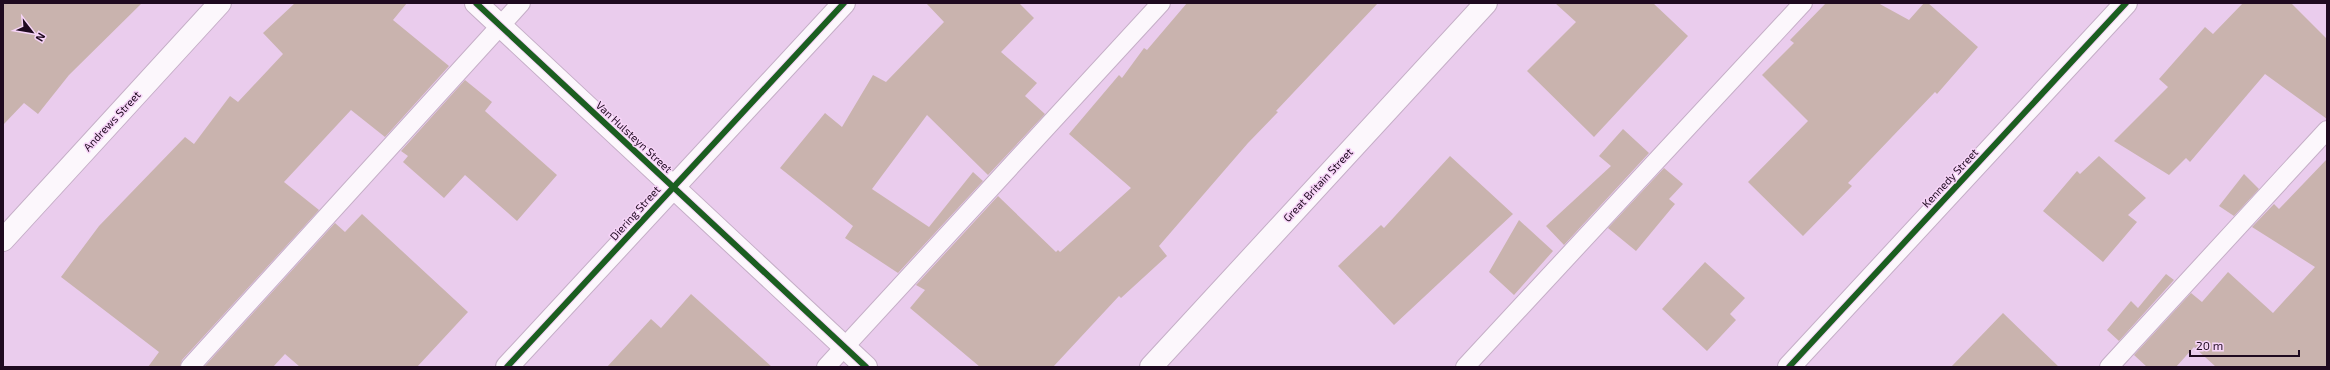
<svg xmlns="http://www.w3.org/2000/svg" width="2330" height="370" font-family="'Exo 2',sans-serif">
  <rect width="100%" height="100%" fill="#eacced"/>
  <path fill="#c9b3ae" d="M 3,3 L 142,3 L 69,75 L 38,114 L 24,103 L 3,125 Z
    M 295,3 L 407,3 L 393,20 L 449,66 L 385,137 L 351,110 L 284,182 L 319,210 L 182,360 L 180,367 L 148,367 L 159,352 L 61,277 L 99,226 L 185,137 L 194,144 L 230,96 L 238,102 L 283,54 L 263,33 Z
    M 926,3 L 1019,3 L 1034,18 L 1001,52 L 1037,83 L 1025,96 L 1045,114 L 988,175 L 927,115 L 872,189 L 929,227 L 973,172 L 983,181 L 898,273 L 845,238 L 853,226 L 780,168 L 825,113 L 842,127 L 873,75 L 886,82 L 944,22 Z
    M 1187,3 L 1378,3 L 1276,111 L 1278,112 L 1248,143 L 1159,246 L 1167,256 L 1121,298 L 1119,296 L 1053,367 L 980,367 L 910,308 L 925,290 L 916,285 L 998,196 L 1056,252 L 1058,250 L 1060,252 L 1131,188 L 1069,134 L 1119,75 L 1122,78 L 1144,48 L 1147,50 Z
    M 1555,3 L 1653,3 L 1688,36 L 1594,137 L 1527,71 L 1576,22 Z
    M 1826,3 L 1878,3 L 1909,20 L 1924,3 L 1928,3 L 1978,47 L 1937,94 L 1935,92 L 1848,183 L 1852,186 L 1803,236 L 1748,182 L 1808,121 L 1762,75 L 1794,43 L 1790,40 Z
    M 2243,3 L 2291,3 L 2327,39 L 2327,119 L 2265,74 L 2190,162 L 2186,158 L 2169,175 L 2114,141 L 2168,87 L 2159,79 L 2205,27 L 2213,34 Z
    M 465,80 L 492,102 L 485,111 L 557,175 L 517,221 L 465,175 L 444,198 L 403,162 L 408,156 L 401,151 Z
    M 1623,129 L 1649,153 L 1564,245 L 1546,226 L 1611,166 L 1599,156 Z
    M 1450,156 L 1513,214 L 1394,325 L 1338,266 L 1381,225 L 1384,228 Z
    M 2099,156 L 2146,198 L 2128,215 L 2137,222 L 2103,262 L 2043,211 L 2077,171 L 2080,174 Z
    M 2327,159 L 2327,367 L 2216,367 L 2194,347 L 2176,367 L 2147,367 L 2134,355 L 2191,293 L 2202,302 L 2228,272 L 2273,313 L 2315,267 L 2252,227 L 2274,204 L 2279,209 Z
    M 1664,168 L 1683,184 L 1669,199 L 1675,204 L 1636,251 L 1608,228 Z
    M 2244,174 L 2259,189 L 2234,216 L 2219,206 Z
    M 362,214 L 468,312 L 417,367 L 300,367 L 285,354 L 273,367 L 204,367 L 335,223 L 345,232 Z
    M 1519,220 L 1553,251 L 1514,295 L 1489,272 Z
    M 1705,262 L 1745,298 L 1730,314 L 1736,320 L 1707,351 L 1662,309 Z
    M 2166,274 L 2174,280 L 2119,341 L 2107,330 L 2131,301 L 2138,308 Z
    M 691,294 L 772,367 L 607,367 L 651,319 L 661,328 Z
    M 2003,313 L 2059,367 L 1951,367 Z"/>
  <g fill="none" stroke-linecap="round" stroke-linejoin="round">
    <defs>
      <path id="service" d="M 190,367 L 521,3
        M 826,367 L 1161,3
        M 1465,367 L 1803,3
        M 2109,367 L 2327,130"/>
      <path id="minor" d="M 476,3 L 866,367
        M 3,240 L 220,3
        M 507,367 L 844,3
        M 1151,367 L 1486,3
        M 1789,367 L 2126,3"/>
    </defs>
    <use href="#service" stroke="#c5aec7" stroke-width="20"/>
    <use href="#minor" stroke="#c5aec7" stroke-width="24"/>
    <use href="#service" stroke="#fcf7fc" stroke-width="18"/>
    <use href="#minor" stroke="#fcf7fc" stroke-width="22"/>
    <defs>
      <path id="cycleway" d="M 476,3 L 866,367
        M 507,367 L 844,3
        M 1789,367 L 2126,3"/>
    </defs>
    <use href="#cycleway" stroke="#f7d4f8" stroke-width="8"/>
    <use href="#cycleway" stroke="#1b5e20" stroke-width="6"/>
  </g>
  <g text-anchor="middle" stroke-width="3" stroke-linejoin="round" paint-order="stroke">
    <g font-size="11" fill="#1f0a20" stroke="#f7d4f8">
      <text transform="translate(112 121) rotate(-47)" y="4">Andrews Street</text>
      <text transform="translate(634 137) rotate(43)" y="4">Van Hulsteyn Street</text>
      <text transform="translate(1950 178) rotate(-47)" y="4">Kennedy Street</text>
      <text transform="translate(1318 185) rotate(-47)" y="4">Great Britain Street</text>
      <text transform="translate(635 213) rotate(-48)" y="4">Diering Street</text>
    </g>
  </g>
  <rect width="2330" height="370" fill="none" stroke="#1f0a20" stroke-width="8"/>
  <g transform="translate(32 32) rotate(121)" stroke="#f7d4f8" stroke-width="3" paint-order="stroke">
  <path d="M0-3L7 15L0 10L-7 15Z" fill="#1f0a20"/>
  <text y="-6" font-size="11" font-weight="bold" text-anchor="middle" fill="#1f0a20">N</text>
  </g>
  <path d="M2190 350v6h109v-6" fill="none" stroke="#1f0a20" stroke-width="2"/>
  <text x="2196" y="350" font-size="12" fill="#1f0a20" stroke="#f7d4f8" stroke-width="3" paint-order="stroke">20 m</text>
</svg>
